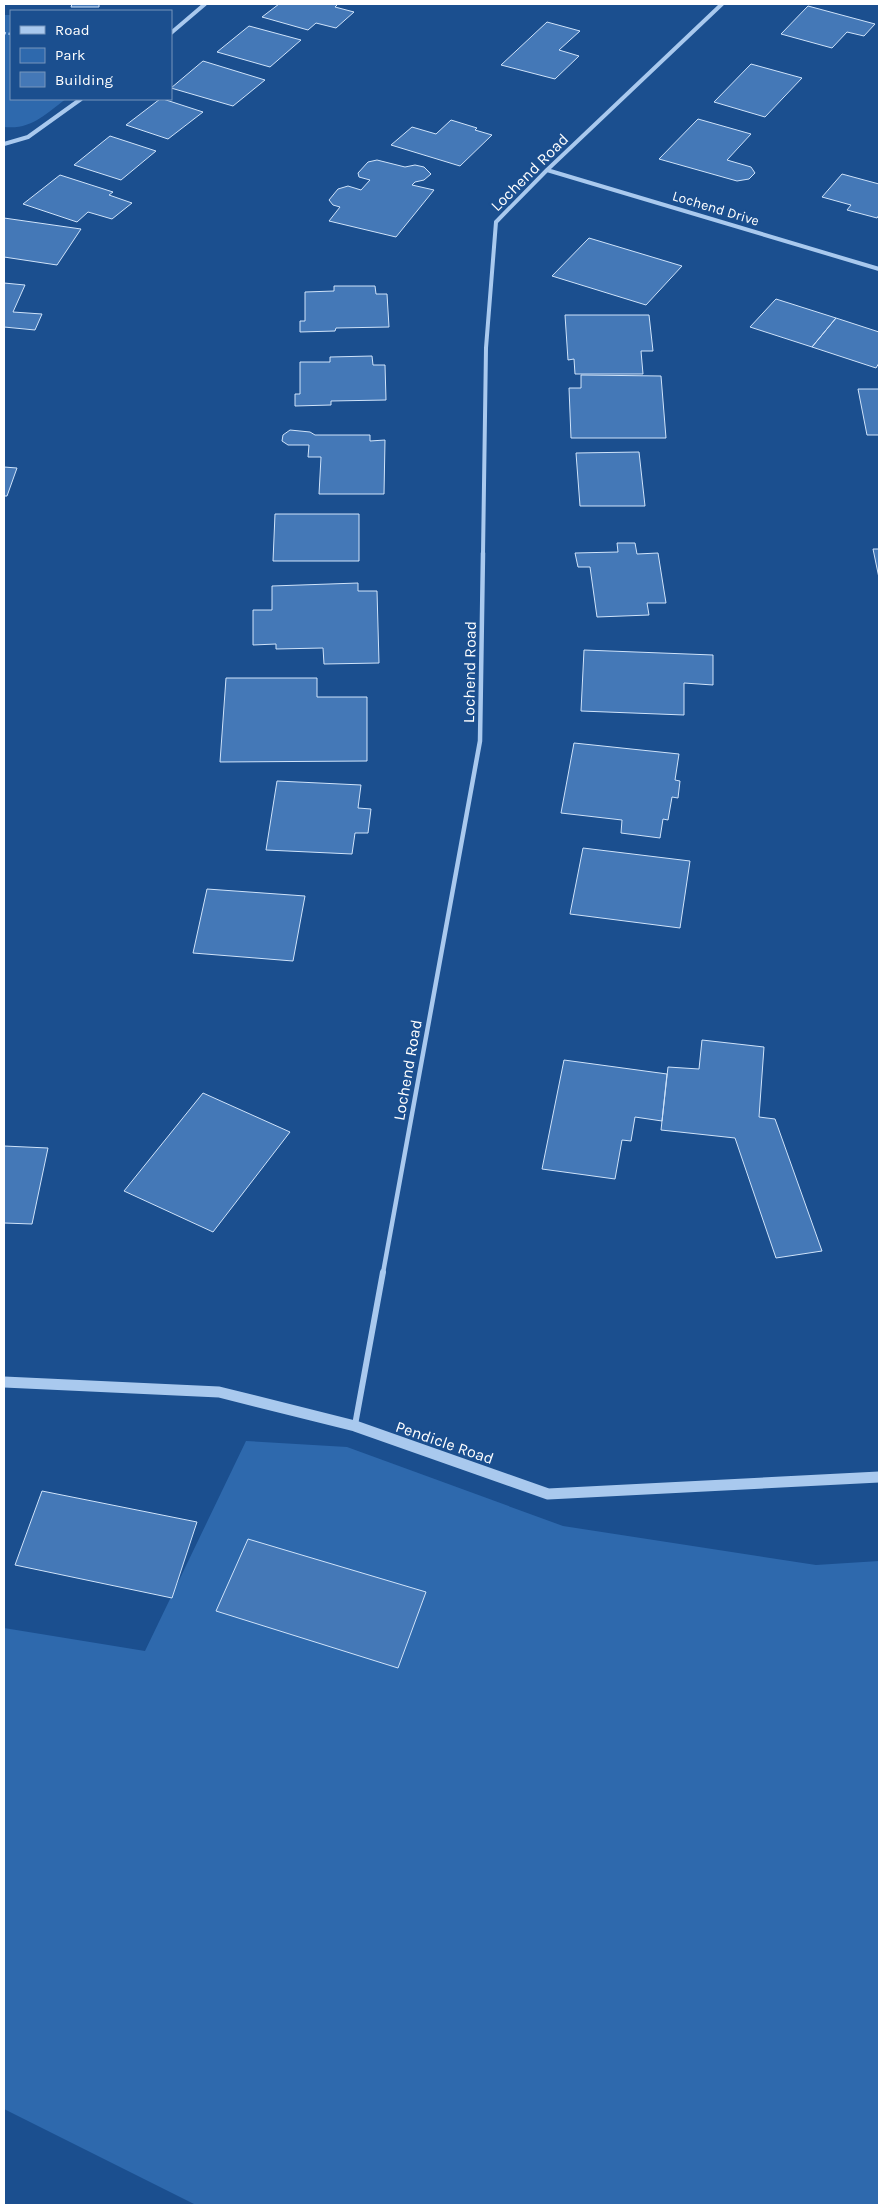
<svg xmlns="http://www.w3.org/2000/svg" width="883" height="2209" font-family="Karla,sans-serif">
  <rect width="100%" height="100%" fill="#1b4f8f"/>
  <path fill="#2e69ad" d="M 5,15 L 11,15 L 11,99 L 66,99 C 45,114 32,130 4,127 Z
    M 246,1441 L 347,1447 L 563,1526 L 816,1565 L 879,1561 L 879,2205 L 196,2205 L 4,2109 L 4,1628 L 145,1651 Z"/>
  <path fill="#4478b7" stroke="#cfe3fa" d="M 72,4 L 99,4 L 99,7 L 71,7 Z
    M 279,4 L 338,4 L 335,7 L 354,12 L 336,28 L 316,23 L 308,30 L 262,17 Z
    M 808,6 L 875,24 L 864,36 L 847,32 L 832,48 L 781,34 Z
    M 547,22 L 580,31 L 559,50 L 579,56 L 555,79 L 501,65 Z
    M 249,26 L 301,40 L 270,67 L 217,52 Z
    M 203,61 L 265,80 L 233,106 L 171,88 Z
    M 751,64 L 802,78 L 765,117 L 714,102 Z
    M 160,99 L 163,99 L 203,112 L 168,139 L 126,125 Z
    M 698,119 L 751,134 L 727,160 L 751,167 L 755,173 L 749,179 L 737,181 L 659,159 Z
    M 451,120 L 477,128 L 475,130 L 492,135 L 460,166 L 391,145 L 412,127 L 436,134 Z
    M 110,136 L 156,151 L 121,180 L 74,165 Z
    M 377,160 L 405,167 L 415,165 L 424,167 L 431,174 L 424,180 L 415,182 L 412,185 L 434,190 L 396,237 L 329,221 L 340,207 L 333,205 L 329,200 L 338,189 L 348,186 L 361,190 L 370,180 L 359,177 L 358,173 L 368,162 Z
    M 842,174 L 879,184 L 879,215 L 877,218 L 847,210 L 851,205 L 822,197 Z
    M 60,175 L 113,192 L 109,195 L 132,203 L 112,219 L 88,212 L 77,222 L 23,204 Z
    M 4,218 L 81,229 L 57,265 L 4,257 Z
    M 589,238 L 682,266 L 646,305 L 552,276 Z
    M 4,283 L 25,285 L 13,312 L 42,314 L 35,330 L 4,327 Z
    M 334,286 L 375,286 L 376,294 L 387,294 L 389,327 L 336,328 L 335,331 L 300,332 L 300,321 L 305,321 L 305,292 L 334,291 Z
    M 776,299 L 836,318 L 812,347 L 750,327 Z
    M 565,315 L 649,315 L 653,351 L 641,351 L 643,374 L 575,374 L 574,359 L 568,360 Z
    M 836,318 L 879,332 L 879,363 L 876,368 L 812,347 Z
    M 372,356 L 373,365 L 385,365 L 386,400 L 331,401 L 331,405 L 295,406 L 295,394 L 300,394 L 300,362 L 330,362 L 330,357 Z
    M 581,375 L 661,376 L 666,438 L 571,438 L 569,388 L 581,388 Z
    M 858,389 L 879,389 L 879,435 L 867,435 Z
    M 290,430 L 310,432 L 315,435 L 370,435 L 370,441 L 385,440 L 384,494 L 319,494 L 321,457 L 308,457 L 309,445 L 288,445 L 282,441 L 283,435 Z
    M 639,452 L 645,506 L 580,506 L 576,453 Z
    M 4,467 L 17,468 L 7,496 L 4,496 Z
    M 275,514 L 359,514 L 359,561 L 273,561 Z
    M 617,543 L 635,543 L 637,554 L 658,553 L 666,603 L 647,603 L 649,615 L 597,617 L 590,567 L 578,567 L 575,553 L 618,552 Z
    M 873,549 L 879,549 L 879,578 Z
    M 358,583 L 358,591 L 377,591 L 379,663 L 324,664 L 323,648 L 276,649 L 276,644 L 253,645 L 253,610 L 272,610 L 272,586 Z
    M 584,650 L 713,655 L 713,685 L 684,683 L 684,715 L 581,711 Z
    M 226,678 L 317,678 L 317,697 L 367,697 L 367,761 L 220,762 Z
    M 574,743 L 679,754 L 675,780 L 680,781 L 678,798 L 672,797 L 668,820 L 663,819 L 660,838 L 621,833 L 622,820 L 561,813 Z
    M 277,781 L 361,785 L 358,808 L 371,809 L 368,833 L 355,833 L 352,854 L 266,850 Z
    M 583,848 L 690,861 L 680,928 L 570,914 Z
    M 207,889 L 305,896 L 293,961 L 193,953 Z
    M 702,1040 L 764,1047 L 759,1117 L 775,1119 L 822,1251 L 776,1258 L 735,1138 L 661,1130 L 668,1067 L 699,1069 Z
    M 564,1060 L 667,1074 L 662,1121 L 635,1117 L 631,1141 L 622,1140 L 615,1179 L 542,1169 Z
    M 203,1093 L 290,1132 L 213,1232 L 124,1191 Z
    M 4,1146 L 48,1148 L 32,1224 L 4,1223 Z
    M 42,1491 L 197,1522 L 172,1598 L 15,1565 Z
    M 248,1539 L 426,1592 L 398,1668 L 216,1611 Z"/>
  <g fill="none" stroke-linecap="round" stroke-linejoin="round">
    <path stroke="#a9c9ee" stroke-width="2.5" stroke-dasharray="2 2.5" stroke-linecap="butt" d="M 4,33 L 11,34"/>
    <path stroke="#a9c9ee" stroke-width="4" d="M 171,33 L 205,4
      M 4,144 L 28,137 L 81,99
      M 547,170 L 879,269
      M 483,554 L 486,348 L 496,222 L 547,170 L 722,4"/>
    <path stroke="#a9c9ee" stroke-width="4.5" d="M 383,1273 L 480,741 L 483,553"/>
    <path stroke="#a9c9ee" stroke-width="6" d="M 355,1425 L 383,1272"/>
    <path stroke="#a9c9ee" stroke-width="11" d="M 4,1382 L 219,1392 L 355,1426 L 548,1494 L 879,1477"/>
  </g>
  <g text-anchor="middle" stroke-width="4.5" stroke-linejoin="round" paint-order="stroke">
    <g font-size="14" fill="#fff" stroke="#1b4f8f">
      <text transform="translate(716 208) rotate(17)" y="5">Lochend Drive</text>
    </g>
    <g font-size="16" fill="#fff" stroke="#1b4f8f">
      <text transform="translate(529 172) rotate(-45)" y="6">Lochend Road</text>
      <text transform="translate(469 672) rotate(-89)" y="6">Lochend Road</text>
      <text transform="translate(407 1070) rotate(-80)" y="6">Lochend Road</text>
      <text transform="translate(445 1442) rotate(19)" y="6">Pendicle Road</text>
    </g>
  </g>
  <rect width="883" height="2209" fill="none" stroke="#ffffff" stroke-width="10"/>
  <rect x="10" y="10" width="162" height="90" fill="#1b4f8f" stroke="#7695bc"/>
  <rect x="20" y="26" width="25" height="8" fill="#a9c9ee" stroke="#7695bc"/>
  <text x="55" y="35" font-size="15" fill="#ffffff">Road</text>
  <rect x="20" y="48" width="25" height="15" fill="#2e69ad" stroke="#7695bc"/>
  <text x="55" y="60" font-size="15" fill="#ffffff">Park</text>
  <rect x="20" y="72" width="25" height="15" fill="#4478b7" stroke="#7695bc"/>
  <text x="55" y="85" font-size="15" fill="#ffffff">Building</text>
</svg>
